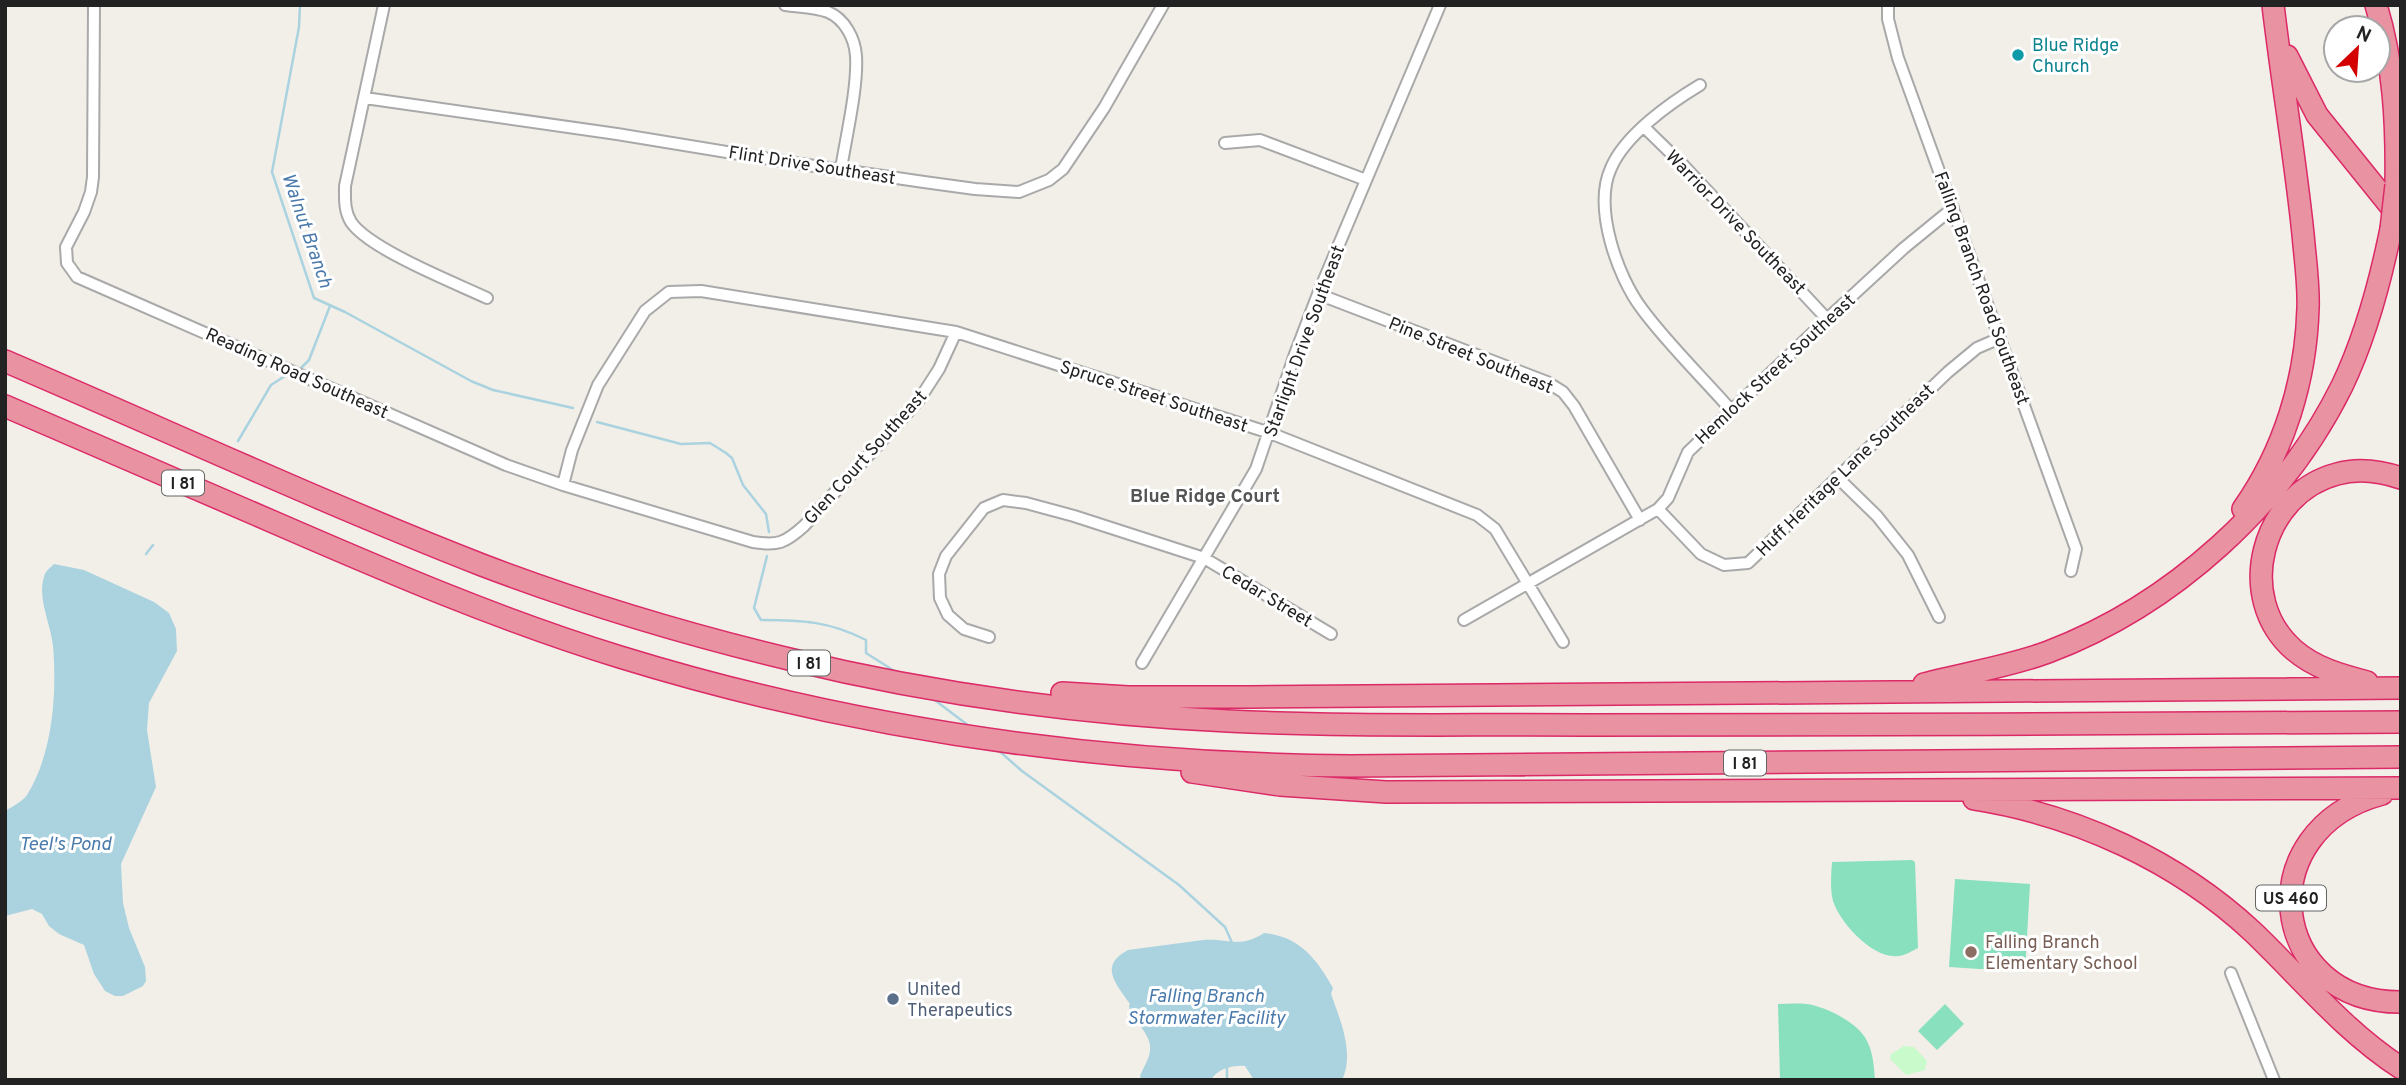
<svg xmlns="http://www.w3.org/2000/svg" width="2406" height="1085" font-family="Overpass,sans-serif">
  <rect width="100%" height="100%" fill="#f2efe9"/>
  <path fill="#c8facc" d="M 1904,1046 L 1914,1047 L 1927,1061 L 1925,1070 L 1906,1075 L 1890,1059 L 1891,1054 Z"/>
  <path fill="#88e0be" d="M 1912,860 L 1915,862 L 1918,948 C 1912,951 1904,956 1898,956 C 1873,959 1840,923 1833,901 C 1830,889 1831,875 1832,862 Z
    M 1955,879 L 2030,884 L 2025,972 L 1949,967 Z
    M 1778,1004 C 1787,1004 1797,1003 1806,1004 C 1825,1006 1859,1023 1867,1041 C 1873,1052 1874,1067 1875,1080 L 1780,1080 Z
    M 1945,1004 L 1964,1024 L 1937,1050 L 1918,1031 Z"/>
  <path fill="#aad3df" d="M 54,564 L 84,570 L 154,602 L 169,613 L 176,629 L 177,651 L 149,703 L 147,730 L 156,787 L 121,864 L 123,903 L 129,928 L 145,967 L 146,981 L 143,986 L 123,996 L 115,996 L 105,991 L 94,974 L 84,945 L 59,934 L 49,926 L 42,914 L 32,909 L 5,916 L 5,811 C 13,806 22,802 27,795 C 53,753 57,694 53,646 C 51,625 37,598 44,577 C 45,571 50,568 54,564 Z
    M 1264,933 C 1299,936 1317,959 1333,988 L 1331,994 C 1340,1019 1355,1054 1342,1080 L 1254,1080 L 1245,1066 C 1233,1065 1217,1069 1211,1080 L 1142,1080 L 1140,1076 C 1143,1068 1150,1058 1150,1050 C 1152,1035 1135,1023 1130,1010 C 1127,1001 1133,1008 1127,1000 C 1114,981 1100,965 1128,950 L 1203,940 C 1229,938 1239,949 1264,933 Z"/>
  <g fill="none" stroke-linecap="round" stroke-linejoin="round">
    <path stroke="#aad3df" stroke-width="2.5" d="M 300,5 L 299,27 L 272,172 L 314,298 L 345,312 L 471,381 L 493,390 L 573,408
      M 302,367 L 309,360 L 330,306
      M 597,422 L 681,444 L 710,443 L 726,453 L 732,458 L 743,485 L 766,514 L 769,532
      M 238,441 L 271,385 L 285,376
      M 146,554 L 153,545
      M 767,556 L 754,608 L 761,620 C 801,620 829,621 866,640 L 866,653 L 896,672
      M 932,698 L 969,726
      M 998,750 L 1022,771 L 1179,885 L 1225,927 L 1233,945
      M 1227,1080 L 1227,1066"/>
    <defs>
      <path id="minor" d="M 94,5 L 93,177 L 91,192 L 84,212 L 66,247 L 67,263 L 77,277 L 506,465 L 563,485 L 753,542 C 778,546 785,543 804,526 L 919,400 L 939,369 L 956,332
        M 384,5 L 345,186 C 345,198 344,211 351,222 C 369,249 455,283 487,298
        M 785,5 C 799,7 816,7 828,12 C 845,19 855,39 856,56 C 858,87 846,137 841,169
        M 1888,5 L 1888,19 L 1898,58 L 2076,549 L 2071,571
        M 1700,85 C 1670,103 1625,135 1611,168 C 1593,207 1617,276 1642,309 C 1667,343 1702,377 1731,410
        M 365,98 L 617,134 L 794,163 L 924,182 L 975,189 L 1019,192 L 1049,180 L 1063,169 L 1104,108 L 1163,5
        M 1644,127 L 1684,166 L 1827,319
        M 1225,143 L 1260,140 L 1366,180
        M 1318,294 L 1547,382 L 1563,392 L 1574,406 L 1640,520
        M 1837,477 L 1877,516 L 1908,555 L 1939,617
        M 563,485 L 572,450 L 598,385 L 645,311 L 669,292 L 701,291 L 956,332 L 1270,433 L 1477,515 L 1495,529 L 1563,642
        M 1658,509 L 1701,554 L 1724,565 L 1748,563 L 1948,372 L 1977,348 L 2000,338
        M 1464,620 L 1658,509 L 1668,498 L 1688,452 L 1827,319 L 1904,248 L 1953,208
        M 989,637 L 964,629 L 948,615 L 940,598 L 939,574 L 946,556 L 984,508 L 1003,500 L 1026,503 L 1074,516 L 1204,558 L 1331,634
        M 1142,663 L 1256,469 L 1295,354 L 1318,294 L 1440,5
        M 2231,973 L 2274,1080"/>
      <path id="motorway" d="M 2376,5 C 2394,64 2397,124 2396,185
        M 2287,56 L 2317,115 L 2400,218
        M 5,361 C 164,429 321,502 482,565 C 582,603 685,634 789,659 C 932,694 1081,714 1228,721 C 1347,727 1467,724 1586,725 C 1858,726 2129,723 2401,722
        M 5,406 C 94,444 182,483 271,521 C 386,571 500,620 620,657 C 857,730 1103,764 1351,766 L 2401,757
        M 2243,509 C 2284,451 2306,380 2308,308 C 2309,284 2305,258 2303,234 C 2295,157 2282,81 2273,5
        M 2367,682 C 2340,675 2315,668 2294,650 C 2234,598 2261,494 2337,474 C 2358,468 2380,471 2401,478
        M 1924,684 C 1965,673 2008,667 2048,652 C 2172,605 2283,505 2342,386 C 2366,336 2380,283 2391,229
        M 1062,693 L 1128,697 L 1251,697 L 2401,688
        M 1192,772 L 1280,785 L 1386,792 L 2401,788
        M 2382,794 C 2247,830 2269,1003 2401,1002
        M 1974,799 C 2076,815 2177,861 2253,932 C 2302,979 2344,1031 2401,1068"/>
    </defs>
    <use href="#minor" stroke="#a9a9a9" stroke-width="14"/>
    <use href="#motorway" stroke="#dc2a67" stroke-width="24"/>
    <use href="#minor" stroke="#fff" stroke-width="10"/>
    <use href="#motorway" stroke="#e892a2" stroke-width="21"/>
    <defs>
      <path id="motorway-bridge" d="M 2391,229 L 2396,185"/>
    </defs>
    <use href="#motorway-bridge" stroke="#dc2a67" stroke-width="24" stroke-linecap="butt"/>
    <use href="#motorway-bridge" stroke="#e892a2" stroke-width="21"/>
  </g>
  <circle fill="#0f9aa8" stroke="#fff" stroke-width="2.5" cx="2018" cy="55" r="7"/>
  <circle fill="#8d6e63" stroke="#fff" stroke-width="2.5" cx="1971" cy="952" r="7"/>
  <circle fill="#5c6f8a" stroke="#fff" stroke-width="2.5" cx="893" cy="999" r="7"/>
  <g text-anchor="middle" stroke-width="6" stroke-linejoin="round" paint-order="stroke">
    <g fill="#fff" stroke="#646464" stroke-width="2">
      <rect x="162" y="470.5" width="42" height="25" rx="5"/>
      <rect x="788" y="650.5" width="42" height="25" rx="5"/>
      <rect x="1724" y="750.5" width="42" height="25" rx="5"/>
      <rect x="2256" y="885.5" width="70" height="25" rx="5"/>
    </g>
    <g font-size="16" font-weight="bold" fill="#222">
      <text x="183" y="489">I 81</text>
      <text x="809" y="669">I 81</text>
      <text x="1745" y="769">I 81</text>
      <text x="2291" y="904">US 460</text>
    </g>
    <g font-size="18" fill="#0d838f" stroke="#fff" text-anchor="start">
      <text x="2032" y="51">Blue Ridge<tspan x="2032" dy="21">Church</tspan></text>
    </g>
    <g font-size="18" fill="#222" stroke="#fff">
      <text transform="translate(812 165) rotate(9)" y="6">Flint Drive Southeast</text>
      <text transform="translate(1736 222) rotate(46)" y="6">Warrior Drive Southeast</text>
      <text transform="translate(1982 288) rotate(70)" y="6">Falling Branch Road Southeast</text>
      <text transform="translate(1304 341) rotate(-70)" y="6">Starlight Drive Southeast</text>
      <text transform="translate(1471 355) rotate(22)" y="6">Pine Street Southeast</text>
      <text transform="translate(1775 369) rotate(-43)" y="6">Hemlock Street Southeast</text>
      <text transform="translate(297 373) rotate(24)" y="6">Reading Road Southeast</text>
      <text transform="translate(1154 396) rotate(18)" y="6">Spruce Street Southeast</text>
      <text transform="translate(865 457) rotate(-48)" y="6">Glen Court Southeast</text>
      <text transform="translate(1845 470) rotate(-44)" y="6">Huff Heritage Lane Southeast</text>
      <text transform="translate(1267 596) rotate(31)" y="6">Cedar Street</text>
    </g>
    <g font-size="18" fill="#785e54" stroke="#fff" text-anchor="start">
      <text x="1985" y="948">Falling Branch<tspan x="1985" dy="21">Elementary School</tspan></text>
    </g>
    <g font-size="18" fill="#4e5e75" stroke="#fff" text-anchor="start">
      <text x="907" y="995">United<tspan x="907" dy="21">Therapeutics</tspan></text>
    </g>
    <g font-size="19" font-style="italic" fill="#4a7aab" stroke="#fff">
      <text transform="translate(308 230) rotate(71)" y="7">Walnut Branch</text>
      <text x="65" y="850">Teel's Pond</text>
      <text x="1206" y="1002">Falling Branch<tspan x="1206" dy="22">Stormwater Facility</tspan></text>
    </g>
    <g font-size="19" font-weight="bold" fill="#555" stroke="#fff">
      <text x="1205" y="502">Blue Ridge Court</text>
    </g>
  </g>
  <rect width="2406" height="1085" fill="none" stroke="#222222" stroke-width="14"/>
  <g transform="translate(2357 49) rotate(25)"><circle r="33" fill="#ffffff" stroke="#a7a7a7" stroke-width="2"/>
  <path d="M0-5L12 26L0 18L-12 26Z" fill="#d40000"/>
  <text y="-10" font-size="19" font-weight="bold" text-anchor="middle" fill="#222222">N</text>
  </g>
</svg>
